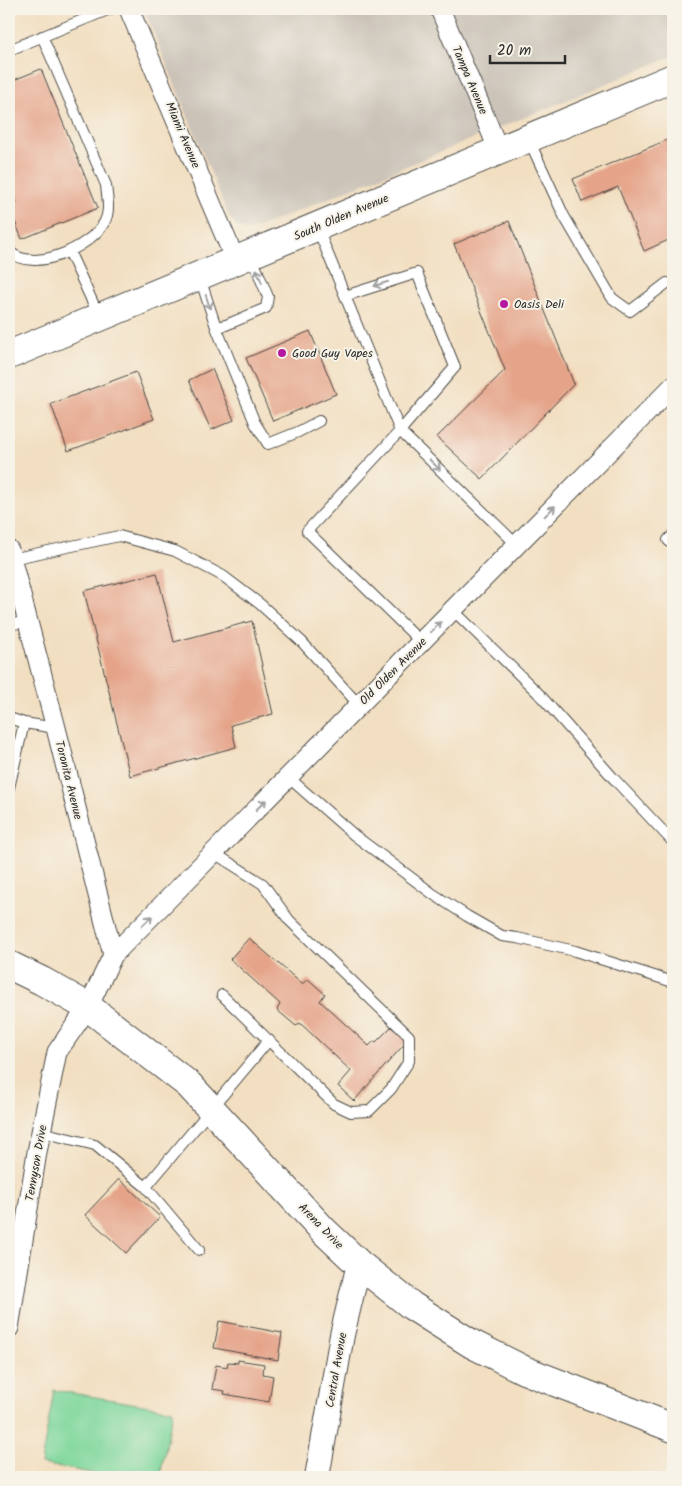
<svg xmlns="http://www.w3.org/2000/svg" width="682" height="1486" font-family="Kalam,sans-serif">
  <rect width="100%" height="100%" fill="#f7f3e8"/>
  <filter id="ink" filterUnits="userSpaceOnUse"><feTurbulence type="fractalNoise" baseFrequency=".02" numOctaves="2"/><feDisplacementMap in="SourceGraphic" scale="10" xChannelSelector="R" yChannelSelector="G"/><feConvolveMatrix kernelMatrix="1 2 1 2 8 2 1 2 1" color-interpolation-filters="sRGB"/></filter>
  <filter id="wash" filterUnits="userSpaceOnUse"><feTurbulence type="fractalNoise" baseFrequency=".0096" numOctaves="4" result="noise"/><feDisplacementMap in="SourceGraphic" scale="20" xChannelSelector="R" yChannelSelector="G"/><feGaussianBlur stdDeviation="1.12" result="paint"/><feColorMatrix in="noise" values="0 0 0 0 0 0 0 0 0 0 0 0 0 0 0 0 0 1.4 0 .05"/><feComposite in="paint" operator="in"/></filter>
  <g filter="url(#wash)">
    <rect width="100%" height="100%" fill="#f2dfc1"/>
    <path fill="#cbc3b8" d="M 144,9 L 673,9 L 673,56 L 249,231 L 237,227 L 229,217 Z"/>
    <path fill="#7fd79c" stroke="#558164" d="M 54,1390 L 173,1410 L 160,1477 L 114,1477 L 41,1464 Z"/>
    <g id="blocks">
      <path fill="#e5a48a" d="M 41,69 L 98,208 L 22,239 L 9,207 L 17,203 L 9,184 L 9,82 Z
        M 672,138 L 673,238 L 644,251 L 618,187 L 582,202 L 573,179 Z
        M 509,221 L 574,384 L 482,479 L 437,437 L 505,370 L 454,244 Z
        M 310,331 L 336,394 L 273,421 L 246,358 Z
        M 212,369 L 234,420 L 211,430 L 189,380 Z
        M 136,372 L 154,419 L 68,451 L 51,404 Z
        M 157,573 L 174,642 L 252,621 L 273,714 L 231,725 L 236,747 L 130,776 L 84,591 Z
        M 249,938 L 302,984 L 308,979 L 325,994 L 320,1001 L 369,1046 L 374,1041 L 376,1042 L 391,1027 L 408,1040 L 354,1101 L 338,1086 L 351,1071 L 300,1023 L 296,1026 L 277,1010 L 280,1004 L 230,959 Z
        M 119,1179 L 160,1217 L 126,1253 L 85,1215 Z
        M 219,1321 L 282,1333 L 278,1360 L 214,1348 Z
        M 238,1360 L 264,1364 L 263,1374 L 273,1376 L 269,1402 L 224,1394 L 225,1391 L 212,1389 L 216,1365 L 227,1367 L 228,1362 L 238,1363 Z"/>
    </g>
  </g>
  <g filter="url(#ink)">
    <use href="#blocks" fill-opacity="0" stroke="#494642" stroke-width="1"/>
    <g fill="none" stroke-linecap="round" stroke-linejoin="round">
      <defs>
        <path id="service" d="M 9,50 L 110,9
          M 529,140 L 564,216 L 612,298 L 630,311 L 667,283
          M 317,227 L 400,431 L 517,545
          M 9,251 C 33,274 89,248 104,223 C 111,211 107,198 106,185 L 42,36
          M 69,251 L 99,316
          M 200,278 L 216,327 L 255,423 L 268,444 L 298,432 L 319,421
          M 345,296 L 417,273 L 455,367 L 400,431 L 307,531 L 421,642
          M 216,327 L 226,325 L 266,308 L 268,297 L 251,255
          M 673,535 L 668,540 L 673,545
          M 11,559 L 119,536 L 175,551 L 223,576 L 260,604 L 302,642 L 359,705
          M 453,610 L 539,694 L 615,780 L 673,842
          M 9,625 L 28,621
          M 9,718 L 24,723 L 56,728
          M 288,777 L 354,835 L 433,894 L 467,916 L 502,936 L 517,938 L 575,951 L 673,982
          M 9,788 L 24,723
          M 214,853 L 263,884 L 289,920 L 409,1036 L 409,1061 L 391,1089 L 369,1111 L 351,1112 L 334,1104 L 222,995
          M 41,1132 L 95,1145 L 146,1187 L 269,1040
          M 146,1187 L 199,1250"/>
        <path id="minor" d="M 129,9 L 236,262
          M 440,9 L 499,151
          M 9,550 L 56,728 L 113,955 L 88,1007 L 57,1052 L 37,1152 L 9,1328
          M 113,955 L 673,386"/>
        <path id="tertiary" d="M 317,1477 L 342,1335 L 359,1264"/>
        <path id="secondary" d="M 9,355 L 673,78
          M 9,965 L 42,981 L 88,1007 L 189,1085 L 324,1231 L 359,1264 L 412,1306 L 472,1344 L 524,1370 L 673,1428"/>
      </defs>
      <use href="#service" stroke="#494642" stroke-width="12"/>
      <use href="#minor" stroke="#494642" stroke-width="21"/>
      <use href="#tertiary" stroke="#494642" stroke-width="26"/>
      <use href="#secondary" stroke="#494642" stroke-width="30"/>
      <use href="#service" stroke="#fff" stroke-width="10"/>
      <use href="#minor" stroke="#fff" stroke-width="19"/>
      <use href="#tertiary" stroke="#fff" stroke-width="24"/>
      <use href="#secondary" stroke="#fff" stroke-width="28"/>
    </g>
    <defs><path id="oneway-shaft" d="M-6 0H5M1.5-3L5.5 0L1.5 3" fill="none" stroke-width="1.6" stroke-linecap="round" stroke-linejoin="round" transform="scale(1.25)"/></defs>
    <g stroke="#a0a0a0">
      <use href="#oneway-shaft" transform="translate(259 276) rotate(-112)"/>
      <use href="#oneway-shaft" transform="translate(381 284) rotate(163)"/>
      <use href="#oneway-shaft" transform="translate(208 302) rotate(72)"/>
      <use href="#oneway-shaft" transform="translate(435 465) rotate(44)"/>
      <use href="#oneway-shaft" transform="translate(550 511) rotate(-45)"/>
      <use href="#oneway-shaft" transform="translate(436 627) rotate(-45)"/>
      <use href="#oneway-shaft" transform="translate(261 805) rotate(-45)"/>
      <use href="#oneway-shaft" transform="translate(147 921) rotate(-45)"/>
    </g>
  </g>
  <g fill="#b5179e" stroke="#f7f3e8" stroke-width="2">
    <circle cx="504" cy="304" r="5"/>
    <circle cx="282" cy="353" r="5"/>
  </g>
  <g text-anchor="middle" stroke-width="4" stroke-linejoin="round" paint-order="stroke">
    <g font-size="12" fill="#2b2b2b" stroke="#f7f3e8">
      <text transform="translate(470 80) rotate(67)" y="4">Tampa Avenue</text>
      <text transform="translate(183 135) rotate(67)" y="4">Miami Avenue</text>
      <text transform="translate(341 217) rotate(-23)" y="4">South Olden Avenue</text>
      <text transform="translate(393 671) rotate(-45)" y="4">Old Olden Avenue</text>
      <text transform="translate(69 780) rotate(76)" y="4">Toronita Avenue</text>
      <text transform="translate(36 1163) rotate(-80)" y="4">Tennyson Drive</text>
      <text transform="translate(321 1226) rotate(46)" y="4">Arena Drive</text>
      <text transform="translate(336 1370) rotate(-80)" y="4">Central Avenue</text>
    </g>
    <g font-size="12" fill="#2b2b2b" stroke="#f7f3e8" text-anchor="start">
      <text x="514" y="308">Oasis Deli</text>
      <text x="292" y="357">Good Guy Vapes</text>
    </g>
  </g>
  <rect width="682" height="1486" fill="none" stroke="#f7f3e8" stroke-width="30"/>
  <path d="M490 55v8h75v-8" fill="none" stroke="#2b2b2b" stroke-width="2.5"/>
  <text x="497" y="55" font-size="15" fill="#2b2b2b" stroke="#f7f3e8" stroke-width="4" paint-order="stroke">20 m</text>
</svg>
